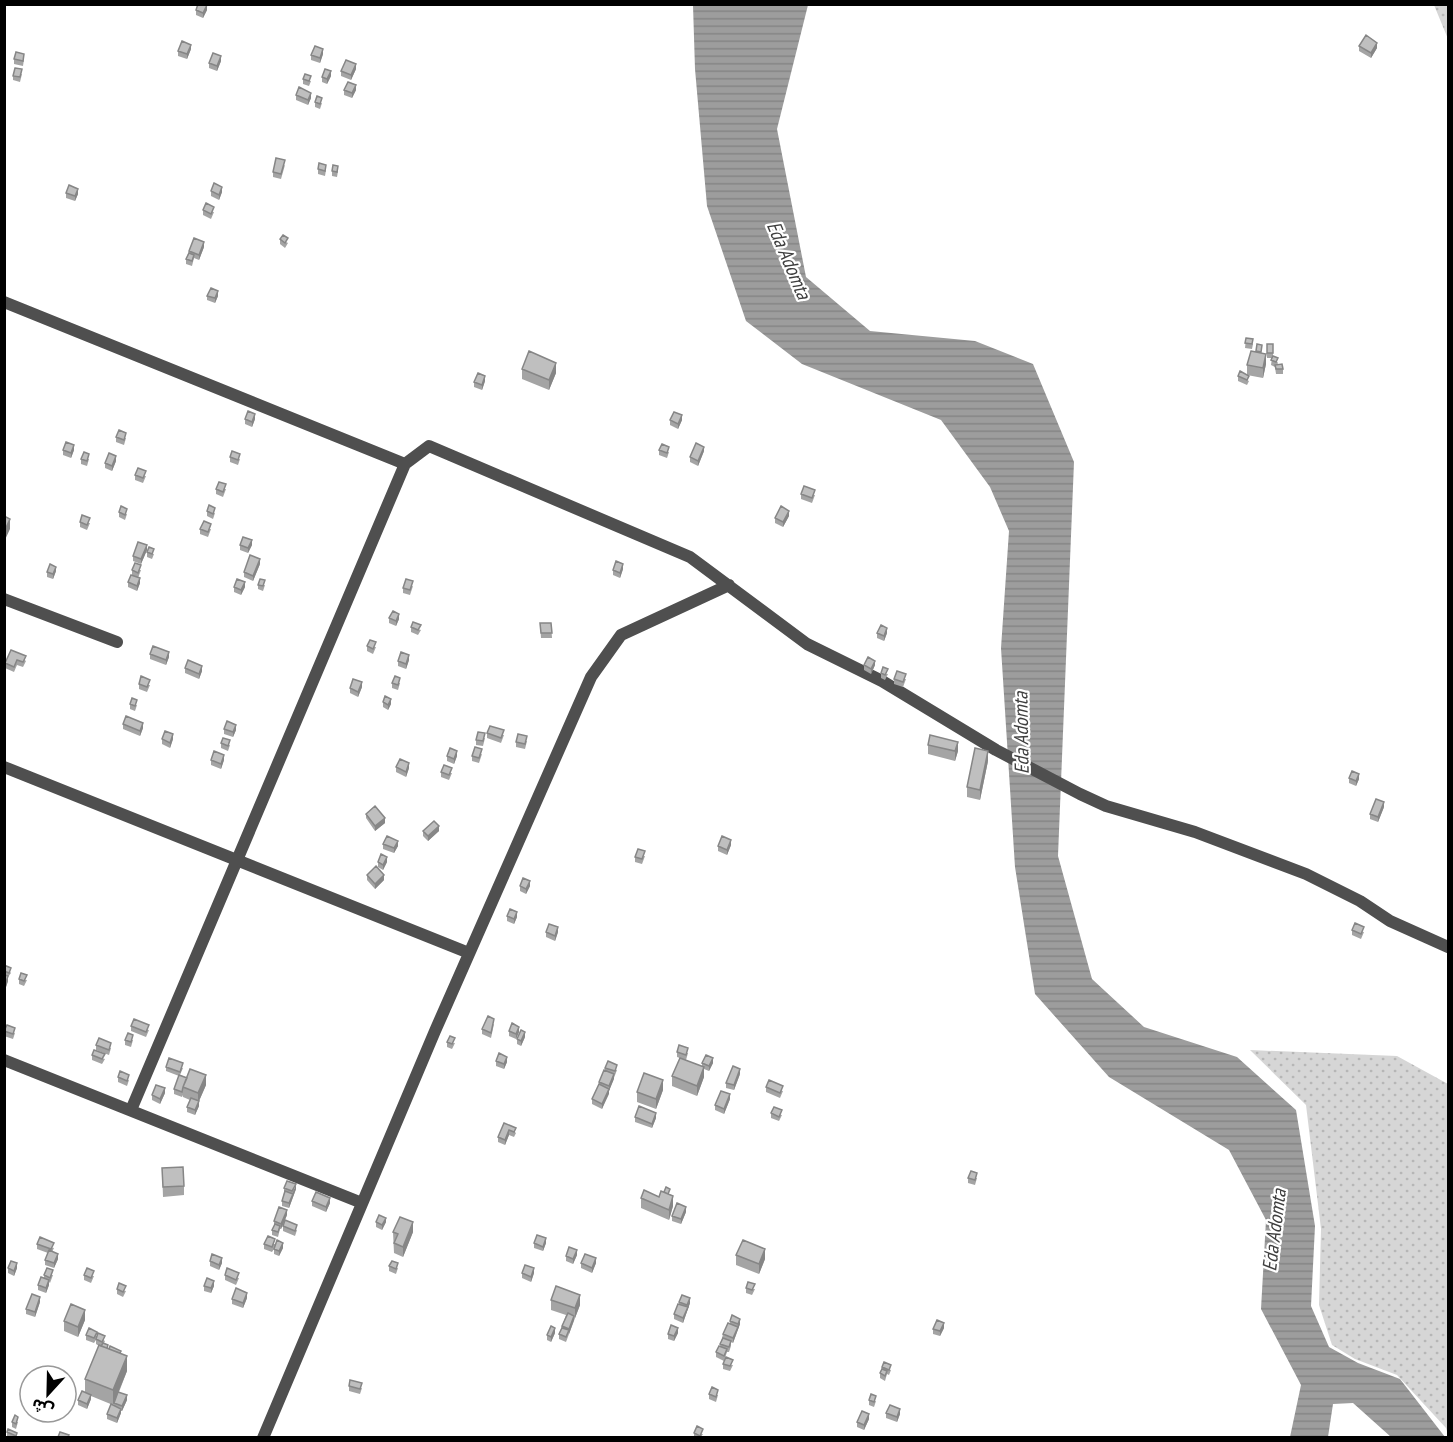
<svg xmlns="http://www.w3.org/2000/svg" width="1453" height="1442" font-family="'PT Sans Narrow','Noto Sans Arabic',sans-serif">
  <defs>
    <pattern id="grass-dots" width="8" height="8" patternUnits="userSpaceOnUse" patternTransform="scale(1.5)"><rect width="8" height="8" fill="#d6d6d6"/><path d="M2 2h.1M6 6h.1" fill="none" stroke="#b6b6b6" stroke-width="1.8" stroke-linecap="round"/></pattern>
    <pattern id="water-rules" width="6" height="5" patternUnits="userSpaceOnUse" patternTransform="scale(1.5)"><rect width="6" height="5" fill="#9d9d9d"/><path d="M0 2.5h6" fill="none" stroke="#858585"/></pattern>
  </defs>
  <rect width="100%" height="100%" fill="#fff"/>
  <path fill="url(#grass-dots)" d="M 1434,5 L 1448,5 L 1448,39 Z
    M 1250,1050 L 1397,1056 L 1448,1084 L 1448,1435 L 1446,1428 L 1397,1375 L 1355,1359 L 1332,1345 L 1319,1305 L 1321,1229 L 1306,1105 Z"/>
  <path fill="url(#water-rules)" d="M 693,5 L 808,5 L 777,129 L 806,277 L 870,331 L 975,341 L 1033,364 L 1074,462 L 1058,856 L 1092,979 L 1144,1027 L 1237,1057 L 1296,1110 L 1315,1226 L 1311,1306 L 1329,1347 L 1358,1363 L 1400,1379 L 1445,1437 L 1391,1437 L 1353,1403 L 1333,1404 L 1328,1437 L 1290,1437 L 1301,1385 L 1261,1309 L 1266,1220 L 1229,1150 L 1109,1077 L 1035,994 L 1015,867 L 1001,648 L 1009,531 L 990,487 L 941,420 L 802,364 L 746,321 L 707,206 L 695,69 Z"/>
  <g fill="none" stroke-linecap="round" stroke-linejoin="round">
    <path stroke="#4f4f4f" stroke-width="12" d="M 4,302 L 405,464
      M 4,599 L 117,642
      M 4,767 L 469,953
      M 4,1060 L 362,1203
      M 131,1110 L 405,464 L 429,446 L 690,557 L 807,644 L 882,681 L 996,750 L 1080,794 L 1106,806 L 1195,832 L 1306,874 L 1360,901 L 1390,921 L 1448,947
      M 263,1438 L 435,1031 L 591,677 L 621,635 L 729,585"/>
  </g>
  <path fill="#a4a4a4" d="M 196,10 L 207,10 L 203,18 L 196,15 Z
    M 1359,46 L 1377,48 L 1371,58 L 1359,51 Z
    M 191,49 L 187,59 L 178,56 L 178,51 Z
    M 323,54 L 320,63 L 311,60 L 311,55 Z
    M 14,59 L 24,59 L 23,66 L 14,64 Z
    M 221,61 L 217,71 L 209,68 L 209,63 Z
    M 356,69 L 351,80 L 341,76 L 341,71 Z
    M 22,74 L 20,82 L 13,80 L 13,76 Z
    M 331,76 L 327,84 L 322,82 L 322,77 Z
    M 303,79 L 311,81 L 309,86 L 303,84 Z
    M 344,90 L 356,90 L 352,98 L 344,95 Z
    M 296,95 L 311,98 L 308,105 L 296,100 Z
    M 315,102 L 322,103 L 320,109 L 315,107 Z
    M 285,165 L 281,179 L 273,177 L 273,172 Z
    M 318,169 L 326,170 L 325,176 L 318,174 Z
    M 332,171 L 338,171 L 337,177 L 332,176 Z
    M 211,191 L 222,192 L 219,200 L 211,196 Z
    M 66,193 L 78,194 L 75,201 L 66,198 Z
    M 203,210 L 214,212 L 211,219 L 203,215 Z
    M 280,239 L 288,243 L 285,248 L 280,244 Z
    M 204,247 L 199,260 L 194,258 L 192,266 L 186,264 L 186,259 L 189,251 Z
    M 207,296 L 218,296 L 215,303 L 207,300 Z
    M 1246,338 L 1253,344 L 1252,349 L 1245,348 Z
    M 1257,344 L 1266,364 L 1263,378 L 1247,375 L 1247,365 L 1256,352 Z
    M 1267,344 L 1273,344 L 1273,356 L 1278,363 L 1277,365 L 1283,369 L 1283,374 L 1276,374 L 1275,367 L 1271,365 L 1272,358 L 1267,358 Z
    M 522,369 L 556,373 L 549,390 L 522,379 Z
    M 1238,376 L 1249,381 L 1247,385 L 1238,381 Z
    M 485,381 L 482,390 L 474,387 L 474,382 Z
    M 245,419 L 255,419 L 252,427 L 245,424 Z
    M 670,420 L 682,420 L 678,429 L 670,425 Z
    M 116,437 L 126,438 L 124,445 L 116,442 Z
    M 63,450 L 74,450 L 71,458 L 63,455 Z
    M 659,450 L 669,452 L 667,458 L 659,455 Z
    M 704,451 L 698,466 L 690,462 L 690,457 Z
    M 230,457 L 240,459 L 238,465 L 230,462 Z
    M 81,459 L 89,459 L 87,466 L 81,464 Z
    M 116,461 L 112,471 L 105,468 L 105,463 Z
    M 135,475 L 146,476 L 143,483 L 135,480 Z
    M 216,489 L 226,489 L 223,497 L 216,494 Z
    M 801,494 L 815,495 L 812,503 L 801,499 Z
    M 207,511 L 215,513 L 213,519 L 207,516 Z
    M 119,512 L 127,514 L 125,520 L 119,517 Z
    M 789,516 L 783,527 L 775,523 L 775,518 Z
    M 80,522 L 90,523 L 87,530 L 80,527 Z
    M 200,529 L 211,529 L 208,537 L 200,534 Z
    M 240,545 L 252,545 L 248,553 L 240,550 Z
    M 147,550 L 141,564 L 133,561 L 133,556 Z
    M 147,552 L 154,554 L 152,559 L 147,557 Z
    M 260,564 L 253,581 L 244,577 L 244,572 Z
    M 623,569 L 620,578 L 613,575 L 613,570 Z
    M 132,570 L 141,570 L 138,578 L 132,575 Z
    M 56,571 L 53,579 L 47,577 L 47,572 Z
    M 128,582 L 140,583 L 137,591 L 128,587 Z
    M 258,585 L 265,585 L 263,591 L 258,589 Z
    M 413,586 L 410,595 L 403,593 L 403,588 Z
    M 234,587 L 245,587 L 241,595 L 234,592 Z
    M 389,618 L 399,619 L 396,626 L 389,623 Z
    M 540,623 L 551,623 L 552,638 L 541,638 Z
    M 411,627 L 421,630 L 418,635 L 411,632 Z
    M 877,633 L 887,633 L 884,641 L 877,638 Z
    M 367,646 L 376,647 L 373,654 L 367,651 Z
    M 11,650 L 26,661 L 23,667 L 17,665 L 14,672 L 5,668 L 5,663 Z
    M 150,654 L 169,657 L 166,665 L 150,659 Z
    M 409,660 L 406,669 L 398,666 L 398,661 Z
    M 864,665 L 875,665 L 871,674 L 864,670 Z
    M 185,668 L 202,671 L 199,679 L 185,673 Z
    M 881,673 L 888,674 L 885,680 L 881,678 Z
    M 894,679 L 906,679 L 903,687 L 894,684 Z
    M 392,683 L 400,683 L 398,690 L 392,688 Z
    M 139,684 L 150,685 L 147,692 L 139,689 Z
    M 362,687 L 358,697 L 350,693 L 350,688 Z
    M 383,702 L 391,704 L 388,710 L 383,707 Z
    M 130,704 L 137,705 L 135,711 L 130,709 Z
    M 123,724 L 143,728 L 140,736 L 123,729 Z
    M 224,729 L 236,730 L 233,737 L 224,734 Z
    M 487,733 L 504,735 L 501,743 L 487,738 Z
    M 485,738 L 483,746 L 476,745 L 476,740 Z
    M 162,739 L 173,739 L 170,748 L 162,744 Z
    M 527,741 L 525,749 L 516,747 L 516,742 Z
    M 221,743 L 230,745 L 228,751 L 221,748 Z
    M 928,745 L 958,751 L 955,761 L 928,754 Z
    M 482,754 L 479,763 L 472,761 L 472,756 Z
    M 447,756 L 457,756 L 454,764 L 447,761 Z
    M 211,760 L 224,760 L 221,769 L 211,765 Z
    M 988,761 L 980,800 L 967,797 L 967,787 Z
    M 396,767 L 409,768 L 406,777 L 396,772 Z
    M 441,772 L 452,773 L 449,780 L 441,777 Z
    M 1349,778 L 1359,779 L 1356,786 L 1349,783 Z
    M 1384,807 L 1378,822 L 1370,819 L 1370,814 Z
    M 366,814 L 385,823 L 375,831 L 366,818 Z
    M 423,831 L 439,831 L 428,841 L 423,836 Z
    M 383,844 L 398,846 L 394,853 L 383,849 Z
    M 731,845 L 727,855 L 718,851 L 718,846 Z
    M 645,856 L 642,864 L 635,862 L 635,857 Z
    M 378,862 L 387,862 L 383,870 L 378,867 Z
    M 367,875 L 384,880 L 375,889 L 367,880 Z
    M 520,886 L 530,886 L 526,894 L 520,891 Z
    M 507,916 L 517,917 L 514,924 L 507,921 Z
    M 1352,930 L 1364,932 L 1361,939 L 1352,935 Z
    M 546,932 L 558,932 L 555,941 L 546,937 Z
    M 4,965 L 11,973 L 8,977 L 8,981 L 5,990 Z
    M 19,979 L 27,980 L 24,986 L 19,984 Z
    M 494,1024 L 491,1038 L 482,1034 L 482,1029 Z
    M 131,1026 L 149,1030 L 146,1037 L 131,1031 Z
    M 4,1030 L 15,1033 L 13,1039 L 4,1036 Z
    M 509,1031 L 519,1032 L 516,1039 L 509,1036 Z
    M 525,1037 L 521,1046 L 517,1044 L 517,1039 Z
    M 125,1040 L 133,1040 L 131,1047 L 125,1045 Z
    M 447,1042 L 455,1043 L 452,1049 L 447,1047 Z
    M 96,1045 L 111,1048 L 109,1055 L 96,1050 Z
    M 677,1052 L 688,1053 L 686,1060 L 702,1067 L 702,1063 L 713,1063 L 709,1071 L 704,1069 L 704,1077 L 697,1096 L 672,1086 L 672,1076 L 680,1058 L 677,1057 Z
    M 92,1055 L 105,1059 L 102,1064 L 92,1060 Z
    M 496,1061 L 507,1062 L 504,1069 L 496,1066 Z
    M 166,1067 L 183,1068 L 180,1075 L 206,1085 L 199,1101 L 199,1106 L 195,1115 L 187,1112 L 187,1107 L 190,1100 L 183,1097 L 183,1095 L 182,1097 L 174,1094 L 174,1089 L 179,1076 L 166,1071 Z
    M 605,1068 L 617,1070 L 602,1109 L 592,1104 L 592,1099 L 599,1084 L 599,1082 L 605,1070 Z
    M 740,1074 L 734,1090 L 726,1088 L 726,1083 Z
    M 118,1077 L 129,1080 L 127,1086 L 118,1082 Z
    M 766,1087 L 783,1091 L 780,1098 L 766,1092 Z
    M 663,1090 L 656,1109 L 637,1102 L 637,1092 Z
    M 165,1093 L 160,1104 L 152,1100 L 152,1095 Z
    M 730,1099 L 724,1114 L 715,1110 L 715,1105 Z
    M 771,1113 L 782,1115 L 779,1121 L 771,1118 Z
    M 635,1117 L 656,1118 L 652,1128 L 635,1122 Z
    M 504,1123 L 516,1133 L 514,1137 L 509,1135 L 505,1145 L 498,1142 L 498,1137 Z
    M 162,1168 L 184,1186 L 184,1195 L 163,1197 Z
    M 968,1178 L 977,1178 L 975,1185 L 968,1183 Z
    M 284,1188 L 296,1189 L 289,1208 L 282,1206 L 282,1201 L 284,1193 Z
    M 670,1194 L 673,1206 L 669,1220 L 641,1208 L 641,1198 L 659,1197 Z
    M 312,1201 L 330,1203 L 326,1212 L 312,1206 Z
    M 686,1212 L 681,1224 L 672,1221 L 672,1216 Z
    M 287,1215 L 281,1229 L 280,1229 L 278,1237 L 272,1235 L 272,1230 L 274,1226 L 274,1221 Z
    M 376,1222 L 386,1222 L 382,1230 L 376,1227 Z
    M 283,1226 L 297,1230 L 295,1236 L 283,1231 Z
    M 393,1232 L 413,1232 L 403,1257 L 394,1253 Z
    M 534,1243 L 546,1243 L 543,1251 L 534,1248 Z
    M 37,1244 L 54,1248 L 52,1252 L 58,1259 L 54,1268 L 45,1265 L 45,1260 L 48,1253 L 37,1249 Z
    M 264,1244 L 275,1244 L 283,1248 L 279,1256 L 274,1254 L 274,1249 L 272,1252 L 264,1249 Z
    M 577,1255 L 573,1264 L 566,1261 L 566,1256 Z
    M 736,1255 L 765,1259 L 759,1274 L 736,1265 Z
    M 210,1261 L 222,1263 L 219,1270 L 210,1266 Z
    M 581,1263 L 596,1263 L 592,1273 L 581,1268 Z
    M 389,1266 L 398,1268 L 396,1274 L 389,1271 Z
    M 8,1268 L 17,1268 L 14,1276 L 8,1273 Z
    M 522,1273 L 534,1273 L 531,1282 L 522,1278 Z
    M 44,1275 L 53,1275 L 50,1283 L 49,1282 L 49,1285 L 46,1293 L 38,1290 L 38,1285 L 44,1278 Z
    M 84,1275 L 94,1276 L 91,1283 L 84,1280 Z
    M 225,1275 L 239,1278 L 236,1285 L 225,1280 Z
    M 204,1286 L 214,1286 L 211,1293 L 204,1291 Z
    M 746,1288 L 755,1289 L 752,1295 L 746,1293 Z
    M 117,1289 L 126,1291 L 123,1297 L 117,1294 Z
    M 247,1298 L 243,1308 L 232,1304 L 232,1299 Z
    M 551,1300 L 580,1305 L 566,1342 L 559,1339 L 559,1334 L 566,1315 L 551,1310 Z
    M 40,1302 L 35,1317 L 26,1314 L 26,1309 Z
    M 679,1302 L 690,1303 L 683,1323 L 674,1319 L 674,1314 L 679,1304 Z
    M 85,1320 L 78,1337 L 64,1331 L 64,1321 Z
    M 730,1321 L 740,1324 L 733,1343 L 731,1342 L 731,1346 L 729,1352 L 727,1352 L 724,1361 L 716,1357 L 716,1352 L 720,1346 L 723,1334 L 730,1324 Z
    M 944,1328 L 940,1336 L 933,1334 L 933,1329 Z
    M 555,1333 L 551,1342 L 547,1340 L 547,1335 Z
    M 678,1333 L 674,1341 L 668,1339 L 668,1334 Z
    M 86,1335 L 97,1336 L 105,1341 L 104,1343 L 108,1349 L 121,1354 L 127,1371 L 119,1392 L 127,1400 L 122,1411 L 121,1411 L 121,1413 L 117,1423 L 107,1419 L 107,1414 L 114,1405 L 114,1404 L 113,1405 L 91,1396 L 91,1399 L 87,1409 L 78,1405 L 78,1400 L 85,1392 L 85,1379 L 99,1346 L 96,1344 L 96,1340 L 94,1343 L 86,1340 Z
    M 723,1364 L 733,1365 L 730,1371 L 723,1369 Z
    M 882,1367 L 891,1370 L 889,1375 L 887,1374 L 885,1381 L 880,1378 L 880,1373 Z
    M 349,1386 L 362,1388 L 360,1394 L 349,1391 Z
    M 709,1394 L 718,1395 L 716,1402 L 709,1399 Z
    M 869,1400 L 876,1401 L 874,1407 L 869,1405 Z
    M 886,1413 L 900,1414 L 897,1422 L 886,1418 Z
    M 869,1419 L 864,1430 L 857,1427 L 857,1422 Z
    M 12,1422 L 18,1422 L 16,1429 L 12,1427 Z
    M 8,1429 L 17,1437 L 7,1437 L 7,1432 Z
    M 694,1433 L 703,1434 L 701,1437 L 694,1437 Z"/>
  <path fill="#868686" d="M 207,5 L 207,10 L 203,18 L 203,13 Z
    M 1377,43 L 1377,48 L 1371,58 L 1371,53 Z
    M 191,45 L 191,49 L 187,59 L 187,54 Z
    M 323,49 L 323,54 L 320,63 L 320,58 Z
    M 221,56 L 221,61 L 217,71 L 217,66 Z
    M 356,64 L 356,69 L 351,80 L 351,75 Z
    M 331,71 L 331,76 L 327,84 L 327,79 Z
    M 356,85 L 356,90 L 352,98 L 352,93 Z
    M 311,93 L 311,98 L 308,105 L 308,100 Z
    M 222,187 L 222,192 L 219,200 L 219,195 Z
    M 78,189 L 78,194 L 75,201 L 75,196 Z
    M 204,242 L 204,247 L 199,260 L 199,255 Z
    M 218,291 L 218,296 L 215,303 L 215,298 Z
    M 1266,354 L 1266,364 L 1263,378 L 1263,368 Z
    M 556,363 L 556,373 L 549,390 L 549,380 Z
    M 485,376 L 485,381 L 482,390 L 482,385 Z
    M 255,414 L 255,419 L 252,427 L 252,422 Z
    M 682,415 L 682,420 L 678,429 L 678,424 Z
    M 74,445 L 74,450 L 71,458 L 71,453 Z
    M 704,447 L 704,451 L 698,466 L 698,461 Z
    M 116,456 L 116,461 L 112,471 L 112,466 Z
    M 789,511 L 789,516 L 783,527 L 783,522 Z
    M 10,519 L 10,529 L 4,542 L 4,532 Z
    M 252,540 L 252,545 L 248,553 L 248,548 Z
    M 147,545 L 147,550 L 141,564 L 141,559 Z
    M 260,559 L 260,564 L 253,581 L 253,576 Z
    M 623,564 L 623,569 L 620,578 L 620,573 Z
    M 56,567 L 56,571 L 53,579 L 53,574 Z
    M 140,578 L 140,583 L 137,591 L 137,586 Z
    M 245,582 L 245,587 L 241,595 L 241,590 Z
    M 399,614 L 399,619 L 396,626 L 396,621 Z
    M 887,628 L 887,633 L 884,641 L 884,636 Z
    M 169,652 L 169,657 L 166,665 L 166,660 Z
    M 409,655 L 409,660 L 406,669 L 406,664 Z
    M 875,661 L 875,665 L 871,674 L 871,669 Z
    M 202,666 L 202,671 L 199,679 L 199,674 Z
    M 362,682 L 362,687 L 358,697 L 358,692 Z
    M 391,699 L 391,704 L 388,710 L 388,705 Z
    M 143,723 L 143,728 L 140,736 L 140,731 Z
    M 236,725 L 236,730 L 233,737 L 233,732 Z
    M 173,734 L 173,739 L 170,748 L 170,743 Z
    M 958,742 L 958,751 L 955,761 L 955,751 Z
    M 457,751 L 457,756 L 454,764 L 454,759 Z
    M 988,751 L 988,761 L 980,800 L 980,790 Z
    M 224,755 L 224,760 L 221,769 L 221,764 Z
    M 409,763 L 409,768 L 406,777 L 406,772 Z
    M 1359,774 L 1359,779 L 1356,786 L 1356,781 Z
    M 1384,802 L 1384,807 L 1378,822 L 1378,817 Z
    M 385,818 L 385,823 L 375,831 L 375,826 Z
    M 439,826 L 439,831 L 428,841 L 428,836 Z
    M 731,840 L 731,845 L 727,855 L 727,850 Z
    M 398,841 L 398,846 L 394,853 L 394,848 Z
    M 387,857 L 387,862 L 383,870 L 383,865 Z
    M 384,875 L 384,880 L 375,889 L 375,884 Z
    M 530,881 L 530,886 L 526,894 L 526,889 Z
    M 517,912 L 517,917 L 514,924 L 514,919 Z
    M 558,927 L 558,932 L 555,941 L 555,936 Z
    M 8,976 L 8,981 L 5,990 L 5,985 Z
    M 519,1027 L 519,1032 L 516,1039 L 516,1034 Z
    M 525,1032 L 525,1037 L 521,1046 L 521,1041 Z
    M 507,1057 L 507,1062 L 504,1069 L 504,1064 Z
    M 713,1058 L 713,1063 L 709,1071 L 709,1066 Z
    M 704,1067 L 704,1077 L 697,1096 L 697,1086 Z
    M 740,1069 L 740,1074 L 734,1090 L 734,1085 Z
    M 614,1074 L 614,1079 L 609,1091 L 609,1086 Z
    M 206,1075 L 206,1085 L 199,1101 L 199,1106 L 195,1115 L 195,1110 L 198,1103 L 198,1093 Z
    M 663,1080 L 663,1090 L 656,1109 L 656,1099 Z
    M 165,1088 L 165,1093 L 160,1104 L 160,1099 Z
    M 609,1089 L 609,1094 L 602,1109 L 602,1104 Z
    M 730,1094 L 730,1099 L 724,1114 L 724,1109 Z
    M 656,1113 L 656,1118 L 652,1128 L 652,1124 Z
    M 509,1130 L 509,1135 L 505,1145 L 505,1140 Z
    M 296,1184 L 296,1189 L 289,1208 L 289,1203 Z
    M 673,1196 L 673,1206 L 669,1220 L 669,1210 Z
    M 330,1198 L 330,1203 L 326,1212 L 326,1207 Z
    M 686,1207 L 686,1212 L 681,1224 L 681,1219 Z
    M 287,1210 L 287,1215 L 281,1229 L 281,1224 Z
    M 386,1218 L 386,1222 L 382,1230 L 382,1225 Z
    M 413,1222 L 413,1232 L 403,1257 L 403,1247 Z
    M 546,1238 L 546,1243 L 543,1251 L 543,1247 Z
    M 283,1243 L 283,1248 L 279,1256 L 279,1251 Z
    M 765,1249 L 765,1259 L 759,1274 L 759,1264 Z
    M 577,1250 L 577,1255 L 573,1264 L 573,1259 Z
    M 58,1254 L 58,1259 L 54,1268 L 54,1263 Z
    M 222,1258 L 222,1263 L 219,1270 L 219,1265 Z
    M 596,1258 L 596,1263 L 592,1273 L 592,1268 Z
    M 17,1263 L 17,1268 L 14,1276 L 14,1271 Z
    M 534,1268 L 534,1273 L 531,1282 L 531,1277 Z
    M 49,1280 L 49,1285 L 46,1293 L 46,1288 Z
    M 214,1281 L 214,1286 L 211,1293 L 211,1288 Z
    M 247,1293 L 247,1298 L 243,1308 L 243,1303 Z
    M 580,1295 L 580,1305 L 575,1318 L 575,1308 Z
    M 40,1297 L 40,1302 L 35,1317 L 35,1312 Z
    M 690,1298 L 690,1303 L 683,1323 L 683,1318 Z
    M 85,1310 L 85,1320 L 78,1337 L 78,1327 Z
    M 574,1316 L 574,1320 L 569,1334 L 569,1329 Z
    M 740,1319 L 740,1324 L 733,1343 L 733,1338 Z
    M 944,1323 L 944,1328 L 940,1336 L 940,1331 Z
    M 555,1328 L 555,1333 L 551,1342 L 551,1337 Z
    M 678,1328 L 678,1333 L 674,1341 L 674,1336 Z
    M 127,1356 L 127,1371 L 113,1405 L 113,1390 Z
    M 91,1395 L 91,1399 L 87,1409 L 87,1404 Z
    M 127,1395 L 127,1400 L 122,1411 L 122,1406 Z
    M 121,1409 L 121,1413 L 117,1423 L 117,1418 Z
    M 900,1409 L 900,1414 L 897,1422 L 897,1417 Z
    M 869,1414 L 869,1419 L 864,1430 L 864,1425 Z"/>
  <path fill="#bfbfbf" stroke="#868686" stroke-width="1.5" d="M 198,4 L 207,5 L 203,13 L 196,10 Z
    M 1366,35 L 1377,43 L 1371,53 L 1359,46 Z
    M 182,41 L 191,45 L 187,54 L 178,51 Z
    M 315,46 L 323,49 L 320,58 L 311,55 Z
    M 16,52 L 24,54 L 23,61 L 14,59 Z
    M 213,53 L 221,56 L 217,66 L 209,63 Z
    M 346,60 L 356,64 L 351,75 L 341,71 Z
    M 15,68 L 22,69 L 20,77 L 13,76 Z
    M 325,69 L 331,71 L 327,79 L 322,77 Z
    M 305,74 L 311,76 L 309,81 L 303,79 Z
    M 348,82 L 356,85 L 352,93 L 344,90 Z
    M 299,87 L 311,93 L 308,100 L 296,95 Z
    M 317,96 L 322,98 L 320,104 L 315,102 Z
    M 276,158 L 285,160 L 281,174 L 273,172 Z
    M 319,163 L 326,165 L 325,171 L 318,169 Z
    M 333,165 L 338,166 L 337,172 L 332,171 Z
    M 214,183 L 222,187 L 219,195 L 211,191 Z
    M 69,185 L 78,189 L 75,196 L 66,193 Z
    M 206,203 L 214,207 L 211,214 L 203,210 Z
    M 283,235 L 288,238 L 285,243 L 280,239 Z
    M 194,238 L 204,242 L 199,255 L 189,251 Z
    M 189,253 L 194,255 L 192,261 L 186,259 Z
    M 211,288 L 218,291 L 215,298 L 207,296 Z
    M 1246,338 L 1253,339 L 1252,344 L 1245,343 Z
    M 1257,344 L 1262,345 L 1261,352 L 1256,351 Z
    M 1267,344 L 1273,344 L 1273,353 L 1267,353 Z
    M 529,351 L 556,363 L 549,380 L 522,369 Z
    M 1251,351 L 1266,354 L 1263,368 L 1247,365 Z
    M 1273,356 L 1278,358 L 1276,362 L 1271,360 Z
    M 1282,364 L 1283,369 L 1276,369 L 1275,365 Z
    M 1240,371 L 1249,376 L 1247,380 L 1238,376 Z
    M 478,373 L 485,376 L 482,385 L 474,382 Z
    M 248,411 L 255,414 L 252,422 L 245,419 Z
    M 674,412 L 682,415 L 678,424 L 670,420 Z
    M 119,430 L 126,433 L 124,440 L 116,437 Z
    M 66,442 L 74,445 L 71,453 L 63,450 Z
    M 696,443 L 704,447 L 698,461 L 690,457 Z
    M 662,444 L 669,447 L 667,453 L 659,450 Z
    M 232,451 L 240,454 L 238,460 L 230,457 Z
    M 84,452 L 89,454 L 87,461 L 81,459 Z
    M 109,453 L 116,456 L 112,466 L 105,463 Z
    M 138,468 L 146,471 L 143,478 L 135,475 Z
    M 219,482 L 226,484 L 223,492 L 216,489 Z
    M 804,486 L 815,490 L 812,498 L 801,494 Z
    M 209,505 L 215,508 L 213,514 L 207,511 Z
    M 121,506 L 127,509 L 125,515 L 119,512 Z
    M 781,506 L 789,511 L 783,522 L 775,518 Z
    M 82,515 L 90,518 L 87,525 L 80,522 Z
    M 4,516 L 10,519 L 4,532 Z
    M 204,521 L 211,524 L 208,532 L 200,529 Z
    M 243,537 L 252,540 L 248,548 L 240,545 Z
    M 138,542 L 147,545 L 141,559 L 133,556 Z
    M 149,547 L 154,549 L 152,554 L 147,552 Z
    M 250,555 L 260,559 L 253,576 L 244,572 Z
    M 616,561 L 623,564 L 620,573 L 613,570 Z
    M 135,563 L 141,565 L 138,573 L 132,570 Z
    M 50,564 L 56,567 L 53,574 L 47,572 Z
    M 131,575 L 140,578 L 137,586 L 128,582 Z
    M 237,579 L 245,582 L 241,590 L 234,587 Z
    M 260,579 L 265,580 L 263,586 L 258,585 Z
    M 406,579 L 413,581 L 410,590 L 403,588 Z
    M 393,611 L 399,614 L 396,621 L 389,618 Z
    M 413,622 L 421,625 L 418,630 L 411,627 Z
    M 540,623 L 551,623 L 552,633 L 541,633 Z
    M 881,625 L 887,628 L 884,636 L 877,633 Z
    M 370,640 L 376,642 L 373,649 L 367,646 Z
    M 153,646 L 169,652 L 166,660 L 150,654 Z
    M 11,650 L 26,656 L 23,662 L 17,660 L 14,667 L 5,663 Z
    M 401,652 L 409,655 L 406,664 L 398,661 Z
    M 868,657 L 875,661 L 871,669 L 864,665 Z
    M 188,660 L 202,666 L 199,674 L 185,668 Z
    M 883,667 L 888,669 L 885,675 L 881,673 Z
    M 897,671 L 906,674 L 903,682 L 894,679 Z
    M 141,676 L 150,680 L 147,687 L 139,684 Z
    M 395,676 L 400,678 L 398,685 L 392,683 Z
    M 353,679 L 362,682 L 358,692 L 350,688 Z
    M 385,696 L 391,699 L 388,705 L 383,702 Z
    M 132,698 L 137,700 L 135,706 L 130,704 Z
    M 126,716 L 143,723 L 140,731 L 123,724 Z
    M 227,721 L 236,725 L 233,732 L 224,729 Z
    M 490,726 L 504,730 L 501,738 L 487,733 Z
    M 165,731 L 173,734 L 170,743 L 162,739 Z
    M 478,732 L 485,733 L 483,741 L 476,740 Z
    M 518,734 L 527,736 L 525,744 L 516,742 Z
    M 930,735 L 958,742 L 955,751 L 928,745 Z
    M 223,738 L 230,740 L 228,746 L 221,743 Z
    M 475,747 L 482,749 L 479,758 L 472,756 Z
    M 450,748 L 457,751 L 454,759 L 447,756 Z
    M 975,748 L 988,751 L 980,790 L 967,787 Z
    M 214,751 L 224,755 L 221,764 L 211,760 Z
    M 400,759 L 409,763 L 406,772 L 396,767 Z
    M 444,765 L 452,768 L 449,775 L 441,772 Z
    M 1352,771 L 1359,774 L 1356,781 L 1349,778 Z
    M 1376,799 L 1384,802 L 1378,817 L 1370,814 Z
    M 375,806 L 385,818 L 375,826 L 366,814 Z
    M 434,821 L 439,826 L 428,836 L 423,831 Z
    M 387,836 L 398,841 L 394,848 L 383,844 Z
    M 722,836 L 731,840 L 727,850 L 718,846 Z
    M 638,849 L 645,851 L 642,859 L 635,857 Z
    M 381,854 L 387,857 L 383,865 L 378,862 Z
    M 376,866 L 384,875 L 375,884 L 367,875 Z
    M 523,878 L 530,881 L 526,889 L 520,886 Z
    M 510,909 L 517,912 L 514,919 L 507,916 Z
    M 1355,923 L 1364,927 L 1361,934 L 1352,930 Z
    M 549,924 L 558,927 L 555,936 L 546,932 Z
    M 4,965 L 11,968 L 9,973 L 4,971 Z
    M 21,973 L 27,975 L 24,981 L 19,979 Z
    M 4,975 L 8,976 L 5,985 L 4,985 Z
    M 488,1016 L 494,1019 L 491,1033 L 482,1029 Z
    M 134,1019 L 149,1025 L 146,1032 L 131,1026 Z
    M 512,1023 L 519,1027 L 516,1034 L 509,1031 Z
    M 7,1025 L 15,1028 L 13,1034 L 4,1031 Z
    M 521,1030 L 525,1032 L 521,1041 L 517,1039 Z
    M 128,1033 L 133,1035 L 131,1042 L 125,1040 Z
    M 450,1036 L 455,1038 L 452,1044 L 447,1042 Z
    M 99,1038 L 111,1043 L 109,1050 L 96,1045 Z
    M 679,1045 L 688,1048 L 686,1055 L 677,1052 Z
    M 94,1050 L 105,1054 L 102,1059 L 92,1055 Z
    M 499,1053 L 507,1057 L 504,1064 L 496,1061 Z
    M 706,1055 L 713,1058 L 709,1066 L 702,1063 Z
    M 169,1058 L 183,1063 L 180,1072 L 166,1067 Z
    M 680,1058 L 704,1067 L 697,1086 L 672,1076 Z
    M 608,1061 L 617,1065 L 615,1071 L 605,1068 Z
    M 733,1066 L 740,1069 L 734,1085 L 726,1083 Z
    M 190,1069 L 206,1075 L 198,1093 L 183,1087 Z
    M 604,1070 L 614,1074 L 609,1086 L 599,1082 Z
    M 120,1071 L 129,1075 L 127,1081 L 118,1077 Z
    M 644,1073 L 663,1080 L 656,1099 L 637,1092 Z
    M 179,1075 L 187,1078 L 183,1087 L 182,1092 L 174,1089 Z
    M 769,1080 L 783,1086 L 780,1093 L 766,1087 Z
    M 599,1084 L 609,1089 L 602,1104 L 592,1099 Z
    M 156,1085 L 165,1088 L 160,1099 L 152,1095 Z
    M 721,1091 L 730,1094 L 724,1109 L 715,1105 Z
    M 191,1098 L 199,1101 L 195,1110 L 187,1107 Z
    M 639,1106 L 656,1113 L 652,1124 L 635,1117 Z
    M 774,1107 L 782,1110 L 779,1117 L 771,1113 Z
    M 504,1123 L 516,1128 L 514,1132 L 509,1130 L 505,1140 L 498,1137 Z
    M 183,1167 L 184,1186 L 163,1187 L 162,1168 Z
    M 971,1171 L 977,1173 L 975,1180 L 968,1178 Z
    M 287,1181 L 296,1184 L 292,1191 L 284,1188 Z
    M 666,1187 L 670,1189 L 668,1194 L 664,1192 Z
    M 644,1190 L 659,1197 L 661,1191 L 673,1196 L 669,1210 L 641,1198 Z
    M 285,1191 L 293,1194 L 289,1203 L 282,1201 Z
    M 316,1192 L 330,1198 L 326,1207 L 312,1201 Z
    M 677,1203 L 686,1207 L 681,1219 L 672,1216 Z
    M 279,1207 L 287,1210 L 281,1224 L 274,1221 Z
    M 379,1215 L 386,1218 L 382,1225 L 376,1222 Z
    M 400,1217 L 413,1222 L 403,1247 L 394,1243 L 398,1234 L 393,1232 Z
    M 285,1220 L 297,1225 L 295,1231 L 283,1226 Z
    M 275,1224 L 280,1226 L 278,1232 L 272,1230 Z
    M 537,1235 L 546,1238 L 543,1247 L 534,1243 Z
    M 268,1236 L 275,1239 L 272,1247 L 264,1244 Z
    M 40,1237 L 54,1243 L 51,1249 L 37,1244 Z
    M 277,1240 L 283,1243 L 279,1251 L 274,1249 Z
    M 743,1240 L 765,1249 L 759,1264 L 736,1255 Z
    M 569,1247 L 577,1250 L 573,1259 L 566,1256 Z
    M 49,1250 L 58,1254 L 54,1263 L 45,1260 Z
    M 212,1254 L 222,1258 L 219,1265 L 210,1261 Z
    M 585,1254 L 596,1258 L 592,1268 L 581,1263 Z
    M 11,1261 L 17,1263 L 14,1271 L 8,1268 Z
    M 392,1261 L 398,1263 L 396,1269 L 389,1266 Z
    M 525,1265 L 534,1268 L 531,1277 L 522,1273 Z
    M 47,1268 L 53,1270 L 50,1278 L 44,1275 Z
    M 87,1268 L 94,1271 L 91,1278 L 84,1275 Z
    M 227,1268 L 239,1273 L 236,1280 L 225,1275 Z
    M 41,1277 L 49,1280 L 46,1288 L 38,1285 Z
    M 207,1278 L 214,1281 L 211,1288 L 204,1286 Z
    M 748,1282 L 755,1284 L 752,1290 L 746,1288 Z
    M 119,1283 L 126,1286 L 123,1292 L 117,1289 Z
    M 556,1286 L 580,1295 L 575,1308 L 551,1300 Z
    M 236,1288 L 247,1293 L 243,1303 L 232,1299 Z
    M 32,1294 L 40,1297 L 35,1312 L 26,1309 Z
    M 682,1295 L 690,1298 L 687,1305 L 679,1302 Z
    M 71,1304 L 85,1310 L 78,1327 L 64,1321 Z
    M 678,1304 L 688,1307 L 683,1318 L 674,1314 Z
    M 568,1313 L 574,1316 L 569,1329 L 562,1326 Z
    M 732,1315 L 740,1319 L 738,1324 L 730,1321 Z
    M 937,1320 L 944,1323 L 940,1331 L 933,1329 Z
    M 728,1323 L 738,1327 L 733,1338 L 723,1334 Z
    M 671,1325 L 678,1328 L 674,1336 L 668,1334 Z
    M 551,1326 L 555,1328 L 551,1337 L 547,1335 Z
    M 89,1328 L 97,1332 L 94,1338 L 86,1335 Z
    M 562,1328 L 569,1330 L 566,1337 L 559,1334 Z
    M 98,1333 L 105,1336 L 102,1342 L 96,1339 Z
    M 723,1338 L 731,1341 L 729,1347 L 720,1344 Z
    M 103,1343 L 108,1345 L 107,1348 L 101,1346 Z
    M 99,1345 L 127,1356 L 113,1390 L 85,1379 Z
    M 110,1346 L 121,1351 L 120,1353 L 109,1349 Z
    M 719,1346 L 727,1349 L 724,1356 L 716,1352 Z
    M 726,1357 L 733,1360 L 730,1366 L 723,1364 Z
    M 884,1362 L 891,1365 L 889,1370 L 882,1367 Z
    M 882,1369 L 887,1371 L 885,1376 L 880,1373 Z
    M 350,1380 L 362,1383 L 360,1389 L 349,1386 Z
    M 712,1387 L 718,1390 L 716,1397 L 709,1394 Z
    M 82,1391 L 91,1395 L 87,1404 L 78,1400 Z
    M 118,1392 L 127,1395 L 122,1406 L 114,1403 Z
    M 871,1394 L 876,1396 L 874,1402 L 869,1400 Z
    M 111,1404 L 121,1409 L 117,1418 L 107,1414 Z
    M 890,1405 L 900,1409 L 897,1417 L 886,1413 Z
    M 862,1411 L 869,1414 L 864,1425 L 857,1422 Z
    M 15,1415 L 18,1417 L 16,1424 L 12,1422 Z
    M 697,1426 L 703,1429 L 700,1436 L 694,1433 Z
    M 8,1429 L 17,1433 L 16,1436 L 7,1432 Z
    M 60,1432 L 69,1435 L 68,1437 L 58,1437 Z"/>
  <g text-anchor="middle" stroke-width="4.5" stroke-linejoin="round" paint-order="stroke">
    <g font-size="20" font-style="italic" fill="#3e3e3e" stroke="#fff">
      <text transform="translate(789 260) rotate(67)" y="7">Eda Adomta</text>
      <text transform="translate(1021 733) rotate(-91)" y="7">Eda Adomta</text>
      <text transform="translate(1274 1230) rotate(-83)" y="7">Eda Adomta</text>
    </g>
  </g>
  <rect width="1453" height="1442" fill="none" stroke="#000000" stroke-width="12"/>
  <g transform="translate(48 1394) rotate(202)"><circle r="28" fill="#ffffff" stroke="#999999" stroke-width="1.5"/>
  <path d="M0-4.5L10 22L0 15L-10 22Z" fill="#000000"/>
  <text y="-9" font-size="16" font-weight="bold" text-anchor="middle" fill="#000000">ش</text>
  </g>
</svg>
